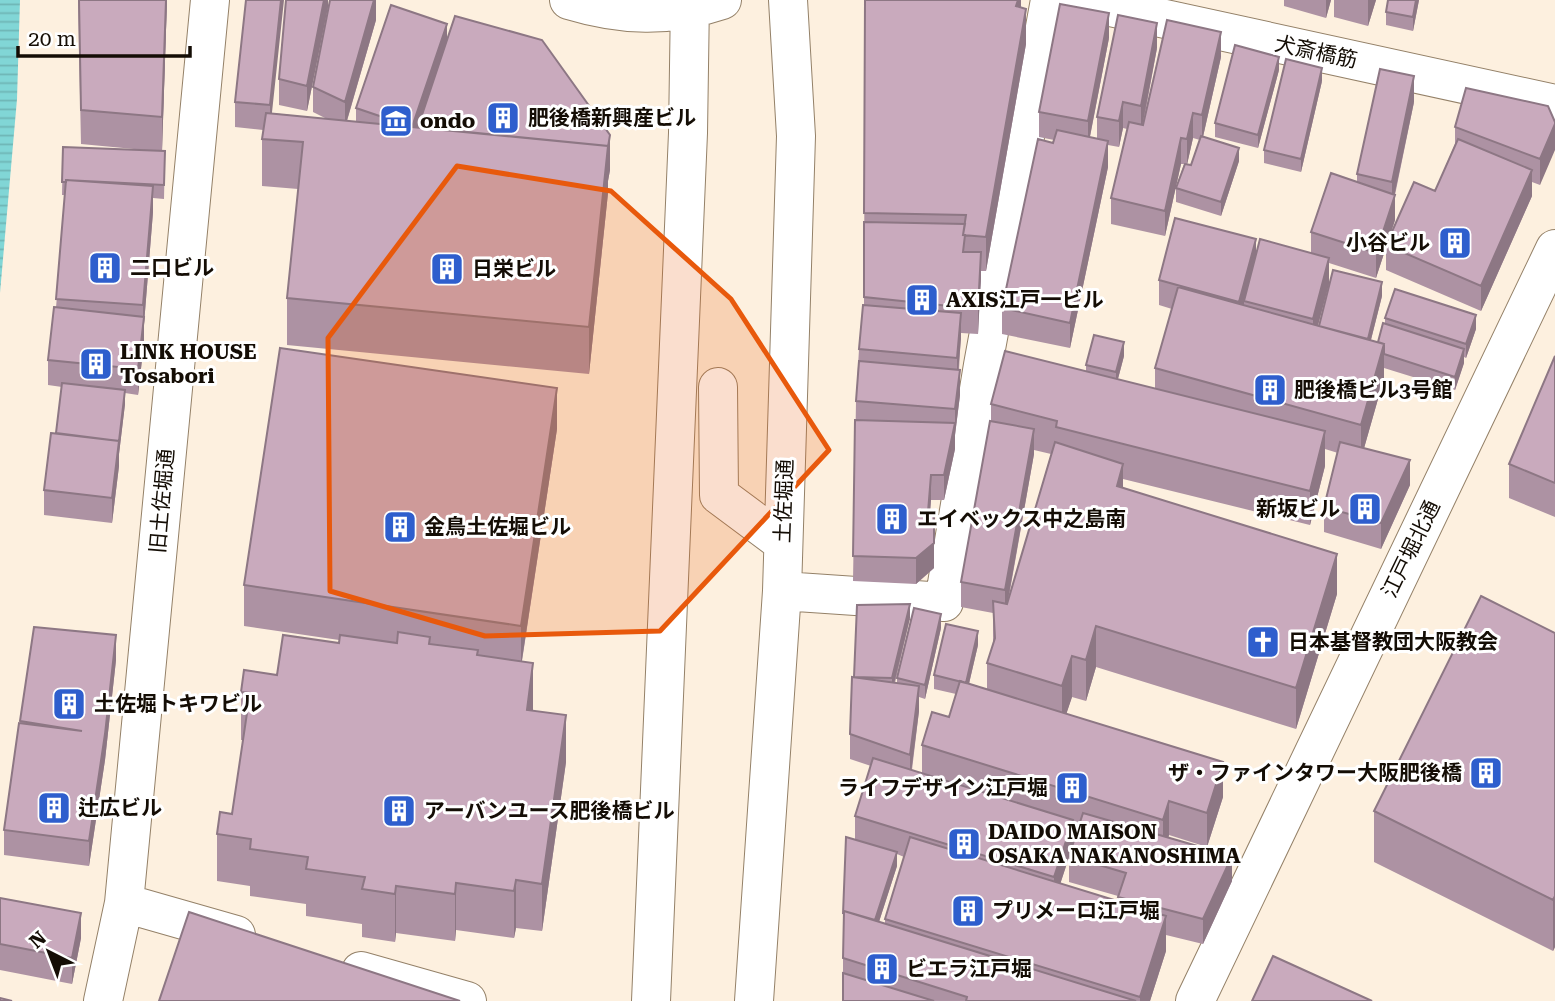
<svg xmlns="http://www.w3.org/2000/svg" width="1555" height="1001" font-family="'Roboto Serif','Noto Sans JP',serif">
  <defs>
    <pattern id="water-rules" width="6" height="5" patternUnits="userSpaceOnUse" patternTransform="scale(1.75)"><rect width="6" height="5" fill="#81d6d6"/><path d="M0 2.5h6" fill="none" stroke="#6fb6b6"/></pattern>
  </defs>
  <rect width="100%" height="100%" fill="#fdf0df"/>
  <path fill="url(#water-rules)" d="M 0,0 L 20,0 L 17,99 L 0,293 Z"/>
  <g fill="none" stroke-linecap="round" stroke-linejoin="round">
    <defs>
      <path id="minor" d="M 569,0 C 622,16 669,18 722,0
        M 1078,0 L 1555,104
        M 718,387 L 719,495 L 782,542
        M 782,591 L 944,602 L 983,365 L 1050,0
        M 124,903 L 236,935
        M 361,971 L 467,1001
        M 103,1001 L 124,903 L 210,0
        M 651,1001 L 688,133 L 690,0
        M 754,1001 L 782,591 L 796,136 L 788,0
        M 1195,1001 L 1555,249"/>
    </defs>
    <use href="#minor" stroke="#948168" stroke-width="40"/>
    <use href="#minor" stroke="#fff" stroke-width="38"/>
  </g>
  <path fill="#ad92a3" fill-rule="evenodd" d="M 78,0 L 167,0 L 162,151 L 165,151 L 164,199 L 153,198 L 153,212 L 144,324 L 144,342 L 138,395 L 125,393 L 125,404 L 119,454 L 119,466 L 112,523 L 44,515 L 44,490 L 56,433 L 62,387 L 48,385 L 48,360 L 56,308 L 65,195 L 62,195 L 63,147 L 155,151 L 81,144 Z
    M 246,0 L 272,113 L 327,119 L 313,112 L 313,87 L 376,0 L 376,20 L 347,121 L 356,121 L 356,108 L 447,41 L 610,170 L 608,181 L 608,193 L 589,374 L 287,345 L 287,298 L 298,189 L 262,186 L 262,139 L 263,130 L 235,127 L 235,102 Z
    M 328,0 L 328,7 L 307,111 L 279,105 L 279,79 Z
    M 865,0 L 1021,0 L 1021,8 L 1026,44 L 986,271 L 981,271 L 978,334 L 961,333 L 959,370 L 960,395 L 955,435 L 955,449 L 944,500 L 931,500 L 930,512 L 934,568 L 916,584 L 853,581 L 856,401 L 859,349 L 864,305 Z
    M 1284,0 L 1331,0 L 1326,18 L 1284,6 Z
    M 1334,0 L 1376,0 L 1368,26 L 1334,17 Z
    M 1419,0 L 1413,31 L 1386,25 L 1386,12 Z
    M 1109,38 L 1090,137 L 1097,139 L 1097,117 L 1157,48 L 1143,125 L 1221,57 L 1203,137 L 1239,161 L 1221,216 L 1176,202 L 1176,188 L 1184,164 L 1181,164 L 1165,236 L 1111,224 L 1111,198 L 1127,129 L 1123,128 L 1119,147 L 1108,145 L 1108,167 L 1070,348 L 1002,334 L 1002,308 L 1054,140 L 1039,137 L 1039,112 ZM 1193,138 L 1200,140 L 1191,165 L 1187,164 Z
    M 1279,70 L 1258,148 L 1215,137 L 1215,123 Z
    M 1322,81 L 1301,172 L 1264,163 L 1264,150 Z
    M 1414,102 L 1395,195 L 1395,220 L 1389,239 L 1435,191 L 1455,144 L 1455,127 L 1548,106 L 1540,185 L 1532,182 L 1532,196 L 1481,311 L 1386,270 L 1386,247 L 1376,278 L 1329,263 L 1329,284 L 1318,325 L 1319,326 L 1382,296 L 1371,340 L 1378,342 L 1385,324 L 1385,318 L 1476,329 L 1466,358 L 1464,357 L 1464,363 L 1455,390 L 1384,368 L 1384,378 L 1364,448 L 1410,485 L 1381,549 L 1324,532 L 1324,507 L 1338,453 L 1325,449 L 1325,466 L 1310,525 L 1123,479 L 1123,489 L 1337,594 L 1296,729 L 1096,667 L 1086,701 L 1072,697 L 1066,714 L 1223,797 L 1207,847 L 1169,835 L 1168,838 L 1232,881 L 1203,944 L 1166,935 L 1166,951 L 1150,1001 L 843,1001 L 843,914 L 855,839 L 855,816 L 871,766 L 850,759 L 850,734 L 854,677 L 910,618 L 895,683 L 897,683 L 897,678 L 941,628 L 925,699 L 919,697 L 919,711 L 912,770 L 922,773 L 922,745 L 949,717 L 956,694 L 934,689 L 934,675 L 978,645 L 969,684 L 987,689 L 987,663 L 993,645 L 993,613 L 961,607 L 961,582 L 991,421 L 991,404 L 1086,371 L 1086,365 L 1124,356 L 1118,379 L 1155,389 L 1155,368 L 1172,309 L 1159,305 L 1159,280 L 1256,255 L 1311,253 L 1311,232 L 1357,182 L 1357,174 ZM 1034,450 L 1051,454 L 1008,602 L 1034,454 ZM 1073,826 L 1078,828 L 1069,856 L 1069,882 L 1118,896 L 1118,902 L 1060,884 L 1073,845 ZM 897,854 L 904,857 L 885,919 L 885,923 L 879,922 L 897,866 Z
    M 1555,356 L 1555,517 L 1509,498 L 1509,464 Z
    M 557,429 L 522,661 L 533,710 L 566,762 L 542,931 L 516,928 L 514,938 L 456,930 L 455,941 L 396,933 L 395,942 L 362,937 L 362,924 L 306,916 L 306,904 L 250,896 L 250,886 L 217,881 L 217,834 L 232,814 L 243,740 L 241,740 L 241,692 L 339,643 L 339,640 L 244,626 L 244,585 Z
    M 34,627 L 116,660 L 105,760 L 89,866 L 4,855 L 4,830 Z
    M 1555,633 L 1555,947 L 1553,951 L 1374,862 L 1374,811 Z
    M 0,898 L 81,938 L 72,984 L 0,970 Z"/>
  <path fill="#8d7784" d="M 166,0 L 167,0 L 162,151 L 162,117 Z
    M 281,0 L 284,0 L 270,131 L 270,105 Z
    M 324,0 L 328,0 L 328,7 L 307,111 L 307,86 Z
    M 374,0 L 376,0 L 376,20 L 345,127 L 345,102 Z
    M 1018,0 L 1021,0 L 1021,23 L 1016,6 Z
    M 1326,0 L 1331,0 L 1326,18 Z
    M 1368,0 L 1376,0 L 1368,26 Z
    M 1416,0 L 1419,0 L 1413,31 L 1413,17 Z
    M 1026,9 L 1026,44 L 986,271 L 986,237 Z
    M 1109,13 L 1109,38 L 1088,146 L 1088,121 Z
    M 1157,23 L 1157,48 L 1141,132 L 1141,106 Z
    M 447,24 L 447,49 L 418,135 L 412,127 Z
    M 1221,32 L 1221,57 L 1202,141 L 1202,115 Z
    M 1279,57 L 1279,70 L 1258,148 L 1258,135 Z
    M 1322,68 L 1322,81 L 1301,172 L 1301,159 Z
    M 1414,76 L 1414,102 L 1394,197 L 1395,195 L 1395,220 L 1376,278 L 1376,253 L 1392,204 L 1392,182 Z
    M 1123,102 L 1123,128 L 1119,147 L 1119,121 Z
    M 1193,113 L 1193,138 L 1187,165 L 1187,139 Z
    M 1555,124 L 1555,150 L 1540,185 L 1540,159 Z
    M 610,135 L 610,170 L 608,181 L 608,193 L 589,374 L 589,327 L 607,149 Z
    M 1181,138 L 1181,164 L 1165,236 L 1165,211 Z
    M 1108,141 L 1108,167 L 1070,348 L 1070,323 Z
    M 1239,148 L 1239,161 L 1221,216 L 1221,202 Z
    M 1532,170 L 1532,196 L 1481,311 L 1481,286 Z
    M 153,186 L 153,212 L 144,324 L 144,342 L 138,395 L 138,369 L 143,322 L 143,305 Z
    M 1256,239 L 1256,265 L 1244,301 L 1244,312 L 1239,327 L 1239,302 Z
    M 981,252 L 981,278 L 978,334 L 978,309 Z
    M 1329,258 L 1329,284 L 1313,344 L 1313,319 Z
    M 1382,282 L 1382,296 L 1367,355 L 1367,342 Z
    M 961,313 L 961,339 L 957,383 L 957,358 Z
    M 1476,315 L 1476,329 L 1466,358 L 1466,344 Z
    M 1124,342 L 1124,356 L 1116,386 L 1116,372 Z
    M 1384,344 L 1384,378 L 1361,459 L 1361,425 Z
    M 1464,349 L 1464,363 L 1455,390 L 1455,377 Z
    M 960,370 L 960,395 L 955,435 L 955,449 L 944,500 L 944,475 L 955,423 L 955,409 Z
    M 557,388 L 557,429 L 521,666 L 521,626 Z
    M 125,390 L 125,404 L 119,454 L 119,441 Z
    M 1034,429 L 1034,454 L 1005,616 L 1005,590 Z
    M 1325,431 L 1325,466 L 1310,525 L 1310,491 Z
    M 119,441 L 119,466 L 112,523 L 112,498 Z
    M 1410,460 L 1410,485 L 1381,549 L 1381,523 Z
    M 1123,464 L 1123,504 L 1117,486 Z
    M 931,475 L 931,500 L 928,537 L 928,512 Z
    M 934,543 L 934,568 L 916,584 L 916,558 Z
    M 1337,554 L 1337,594 L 1296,729 L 1296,688 Z
    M 910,604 L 910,618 L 892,692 L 892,678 Z
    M 941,614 L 941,628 L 925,699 L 925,685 Z
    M 1096,626 L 1096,667 L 1086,701 L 1086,660 Z
    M 978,631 L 978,645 L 966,696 L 966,683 Z
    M 116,635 L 116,660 L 105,760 L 89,866 L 89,841 Z
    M 1072,656 L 1072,697 L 1062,727 L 1062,686 Z
    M 533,663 L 533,710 L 527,710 Z
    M 919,686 L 919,711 L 910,781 L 910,755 Z
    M 566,715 L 566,762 L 542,931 L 542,884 Z
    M 1223,762 L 1223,797 L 1207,847 L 1207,813 Z
    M 1169,801 L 1169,835 L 1163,855 L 1163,820 Z
    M 1073,820 L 1073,845 L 1054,903 L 1054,877 Z
    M 897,852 L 897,866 L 874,937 L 874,923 Z
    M 1232,856 L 1232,881 L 1203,944 L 1203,919 Z
    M 516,880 L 516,928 L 514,938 L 514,891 Z
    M 456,883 L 456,930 L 455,941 L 455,894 Z
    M 396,886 L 396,933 L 395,942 L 395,894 Z
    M 1555,896 L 1555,947 L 1553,951 L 1553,900 Z
    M 81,913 L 81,938 L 72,984 L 72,958 Z
    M 1166,916 L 1166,951 L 1150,1001 L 1140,1001 L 1140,997 Z"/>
  <path fill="#c9aabd" stroke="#8d7784" stroke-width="2" d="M 79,0 L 166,0 L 162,117 L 81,110 Z
    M 246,0 L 281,0 L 270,105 L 235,102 Z
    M 286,0 L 324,0 L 307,86 L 279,79 Z
    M 330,0 L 374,0 L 345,102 L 313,87 Z
    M 865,0 L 1018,0 L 1016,6 L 1026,9 L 986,237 L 963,235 L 966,215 L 864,213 Z
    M 1388,0 L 1416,0 L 1413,17 L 1386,12 Z
    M 1060,4 L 1109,13 L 1088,121 L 1039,112 Z
    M 391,5 L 447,24 L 412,127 L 356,108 Z
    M 1118,15 L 1157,23 L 1141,106 L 1123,102 L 1119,121 L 1097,117 Z
    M 455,16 L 542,40 L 610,135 L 608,147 L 608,146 L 418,127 Z
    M 1167,20 L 1221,32 L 1202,115 L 1193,113 L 1187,139 L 1181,138 L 1165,211 L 1111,198 L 1129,122 L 1143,125 Z
    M 1235,45 L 1279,57 L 1258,135 L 1215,123 Z
    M 1286,59 L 1322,68 L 1301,159 L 1264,150 Z
    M 1380,69 L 1414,76 L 1392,182 L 1357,174 Z
    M 1466,88 L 1548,106 L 1555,122 L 1555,124 L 1540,159 L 1455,127 Z
    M 266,113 L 608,146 L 589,327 L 287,298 L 303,142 L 262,139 Z
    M 1057,130 L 1108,141 L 1070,323 L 1002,308 L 1038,139 L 1053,143 Z
    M 1201,136 L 1239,148 L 1221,202 L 1176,188 L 1185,164 L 1191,165 Z
    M 1458,139 L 1532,170 L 1481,286 L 1386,245 L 1414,182 L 1435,191 Z
    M 63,147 L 165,151 L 164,185 L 66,180 L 66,182 L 62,182 Z
    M 1331,173 L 1395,195 L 1376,253 L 1311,232 Z
    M 66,180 L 153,186 L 143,305 L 56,299 Z
    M 1175,218 L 1256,239 L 1239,302 L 1159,280 Z
    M 864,222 L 965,224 L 963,235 L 965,235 L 963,252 L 981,252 L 978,309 L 864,297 Z
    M 1260,239 L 1329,258 L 1313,319 L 1244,301 Z
    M 1333,270 L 1382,282 L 1368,339 L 1319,326 Z
    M 1178,287 L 1384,344 L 1361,425 L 1155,368 Z
    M 1395,289 L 1476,315 L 1466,344 L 1385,318 Z
    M 863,305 L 961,313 L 957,358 L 859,349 Z
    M 54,307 L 144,317 L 138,369 L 48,360 Z
    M 1383,323 L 1464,349 L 1455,377 L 1384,354 L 1384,344 L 1378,342 Z
    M 1094,335 L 1124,342 L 1116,372 L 1086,365 Z
    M 280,348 L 557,388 L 521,626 L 244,585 Z
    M 1005,351 L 1325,431 L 1310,491 L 1056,427 L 1057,421 L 991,404 Z
    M 1555,356 L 1555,483 L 1509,464 Z
    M 859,361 L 960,370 L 955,409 L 856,401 Z
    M 62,383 L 125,390 L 119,441 L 56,433 Z
    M 855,420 L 955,423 L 944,475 L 931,475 L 928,512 L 934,513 L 934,543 L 916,558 L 853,556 Z
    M 990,421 L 1034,429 L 1005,590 L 961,582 Z
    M 51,433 L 119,441 L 112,498 L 44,490 Z
    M 1055,442 L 1123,464 L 1117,486 L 1337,554 L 1296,688 L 1096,626 L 1086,660 L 1072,656 L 1062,686 L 987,663 L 995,638 L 993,601 L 1007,604 Z
    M 1340,442 L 1410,460 L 1381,523 L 1324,507 Z
    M 1481,596 L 1555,633 L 1555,896 L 1553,900 L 1374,811 Z
    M 910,604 L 892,678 L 854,677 L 857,605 Z
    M 914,608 L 941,614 L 925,685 L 897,678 Z
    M 946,624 L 978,631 L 966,683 L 934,675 Z
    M 34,627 L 116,635 L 105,734 L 89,841 L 4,830 L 19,723 L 82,731 L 20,721 Z
    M 398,632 L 430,637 L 429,644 L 478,650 L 477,655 L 533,663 L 527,710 L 566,715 L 542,884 L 516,880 L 514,891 L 456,883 L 455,894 L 396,886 L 395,894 L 362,889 L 365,877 L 306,869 L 308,857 L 250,849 L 251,839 L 217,834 L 220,812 L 232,814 L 250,693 L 241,692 L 244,670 L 277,675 L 283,635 L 339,643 L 340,635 L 397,643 Z
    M 852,677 L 919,686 L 910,755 L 850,734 Z
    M 960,681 L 1223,762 L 1207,813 L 1169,801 L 1163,820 L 922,745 L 932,712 L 949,717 Z
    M 873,758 L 1073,820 L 1054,877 L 855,816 Z
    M 1083,813 L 1232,856 L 1203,919 L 1118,897 L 1126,873 L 1069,856 Z
    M 846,837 L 897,852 L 875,920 L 844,911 L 843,914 Z
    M 910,837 L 1166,916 L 1140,997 L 885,919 Z
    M 0,898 L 81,913 L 72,958 L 0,944 Z
    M 844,911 L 1136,1001 L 966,1001 L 967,997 L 843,958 Z
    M 189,912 L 460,1001 L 159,1001 Z
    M 1273,956 L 1372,1001 L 1252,1001 Z
    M 843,973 L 934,1001 L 843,1001 Z
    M 0,998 L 12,1001 L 0,1001 Z"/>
  <path fill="#e8590c" fill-opacity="0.2" stroke="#e8590c" stroke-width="5" stroke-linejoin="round" d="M 457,166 L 611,191 L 731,299 L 829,450 L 660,631 L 485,636 L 330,591 L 328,338 Z"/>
  <defs>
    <symbol id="building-square" viewBox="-11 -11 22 22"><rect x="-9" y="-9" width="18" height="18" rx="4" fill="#2e5ecd" stroke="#fff"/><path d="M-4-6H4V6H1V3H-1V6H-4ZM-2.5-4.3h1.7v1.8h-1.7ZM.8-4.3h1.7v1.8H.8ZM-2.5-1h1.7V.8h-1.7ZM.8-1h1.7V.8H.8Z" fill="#fff"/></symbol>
    <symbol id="museum-square" viewBox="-11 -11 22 22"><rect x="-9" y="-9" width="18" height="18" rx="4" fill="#2e5ecd" stroke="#fff"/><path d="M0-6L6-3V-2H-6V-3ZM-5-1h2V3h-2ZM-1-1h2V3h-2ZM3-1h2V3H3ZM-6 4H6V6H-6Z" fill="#fff"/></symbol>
    <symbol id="church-square" viewBox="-11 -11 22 22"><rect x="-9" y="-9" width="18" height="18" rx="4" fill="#2e5ecd" stroke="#fff"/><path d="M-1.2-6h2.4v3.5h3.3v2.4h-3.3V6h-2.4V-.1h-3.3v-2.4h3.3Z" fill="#fff"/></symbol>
  </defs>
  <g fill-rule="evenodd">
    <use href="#building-square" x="484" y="99" width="38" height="38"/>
    <use href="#museum-square" x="377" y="102" width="38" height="38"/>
    <use href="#building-square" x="1436" y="224" width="38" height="38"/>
    <use href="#building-square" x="86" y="249" width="38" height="38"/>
    <use href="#building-square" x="428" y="250" width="38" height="38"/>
    <use href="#building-square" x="903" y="281" width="38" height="38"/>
    <use href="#building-square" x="77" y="345" width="38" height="38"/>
    <use href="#building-square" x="1251" y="371" width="38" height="38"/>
    <use href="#building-square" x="1346" y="490" width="38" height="38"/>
    <use href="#building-square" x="873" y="500" width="38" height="38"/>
    <use href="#building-square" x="381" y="508" width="38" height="38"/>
    <use href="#church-square" x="1244" y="623" width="38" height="38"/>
    <use href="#building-square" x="50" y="685" width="38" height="38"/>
    <use href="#building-square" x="1467" y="754" width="38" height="38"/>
    <use href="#building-square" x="1053" y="769" width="38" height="38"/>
    <use href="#building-square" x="35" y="789" width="38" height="38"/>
    <use href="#building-square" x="380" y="792" width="38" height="38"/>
    <use href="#building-square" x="945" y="825" width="38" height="38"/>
    <use href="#building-square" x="949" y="892" width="38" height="38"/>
    <use href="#building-square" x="863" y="950" width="38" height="38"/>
  </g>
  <g text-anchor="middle" stroke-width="6" stroke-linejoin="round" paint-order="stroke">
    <g font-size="21" fill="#140d05" stroke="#fff">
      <text transform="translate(1316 52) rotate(12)" y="7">犬斎橋筋</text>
      <text transform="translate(162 501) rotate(-85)" y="7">旧土佐堀通</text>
      <text transform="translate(784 501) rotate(-88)" y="7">土佐堀通</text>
      <text transform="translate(1411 549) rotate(-64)" y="7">江戸堀北通</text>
    </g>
    <g font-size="21" font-weight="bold" fill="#140d05" stroke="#fff" text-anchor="start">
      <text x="528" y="125">肥後橋新興産ビル</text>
      <text x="420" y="128">ondo</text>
      <text x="1430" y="250" text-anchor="end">小谷ビル</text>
      <text x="130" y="275">二口ビル</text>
      <text x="472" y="276">日栄ビル</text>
      <text x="946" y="307">AXIS江戸一ビル</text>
      <text x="120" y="359">LINK HOUSE<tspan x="120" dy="24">Tosabori</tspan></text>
      <text x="1294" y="397">肥後橋ビル3号館</text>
      <text x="1340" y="516" text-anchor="end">新坂ビル</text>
      <text x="917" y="526">エイベックス中之島南</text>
      <text x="424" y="534">金鳥土佐堀ビル</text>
      <text x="1288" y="649">日本基督教団大阪教会</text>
      <text x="94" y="711">土佐堀トキワビル</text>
      <text x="1462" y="780" text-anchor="end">ザ・ファインタワー大阪肥後橋</text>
      <text x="1048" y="795" text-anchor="end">ライフデザイン江戸堀</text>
      <text x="78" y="815">辻広ビル</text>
      <text x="424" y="818">アーバンユース肥後橋ビル</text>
      <text x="988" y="839">DAIDO MAISON<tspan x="988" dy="24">OSAKA NAKANOSHIMA</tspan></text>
      <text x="992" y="918">プリメーロ江戸堀</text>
      <text x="906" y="976">ビエラ江戸堀</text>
    </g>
  </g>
  <g transform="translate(49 952) rotate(318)" stroke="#ffffff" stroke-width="5" paint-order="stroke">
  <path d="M0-5L12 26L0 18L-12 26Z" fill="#140d05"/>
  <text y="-10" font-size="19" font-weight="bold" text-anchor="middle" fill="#140d05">N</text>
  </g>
  <path d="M18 46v10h172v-10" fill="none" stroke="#140d05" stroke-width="3.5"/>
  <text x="28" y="46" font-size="21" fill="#140d05" stroke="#ffffff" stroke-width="5" paint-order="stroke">20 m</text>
</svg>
